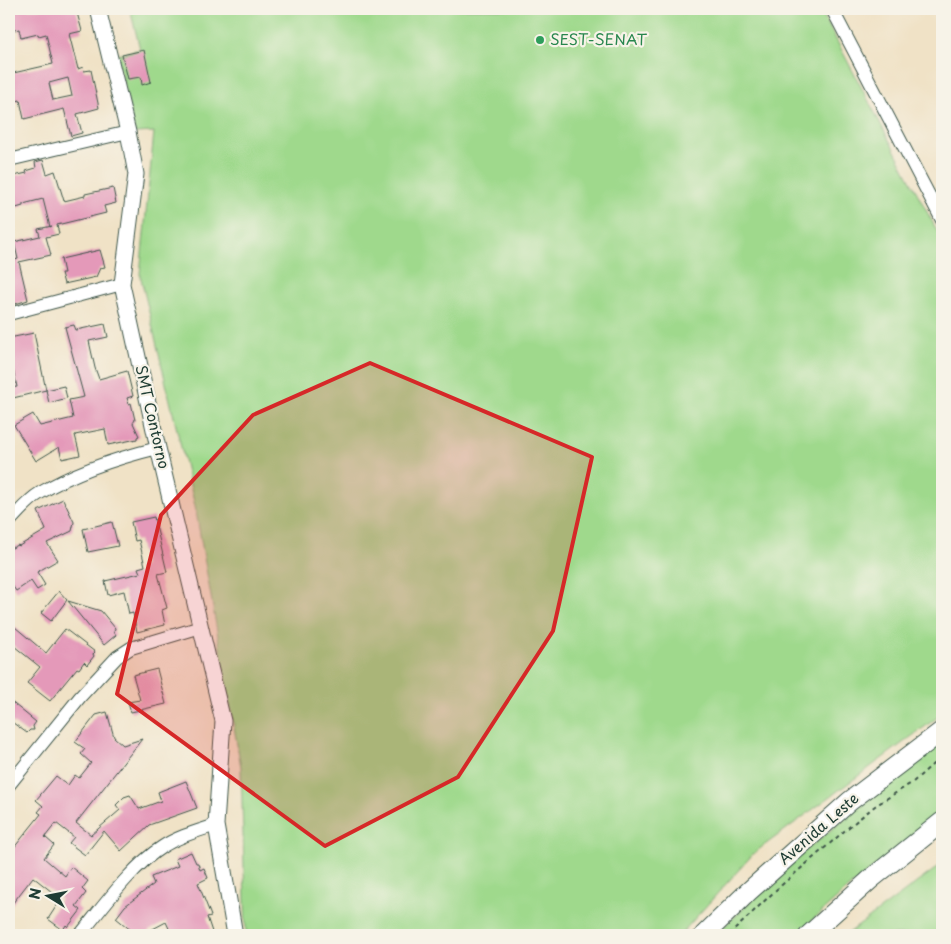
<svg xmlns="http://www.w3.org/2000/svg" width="951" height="944" font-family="'Playpen Sans',sans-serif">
  <rect width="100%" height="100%" fill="#f7f3e8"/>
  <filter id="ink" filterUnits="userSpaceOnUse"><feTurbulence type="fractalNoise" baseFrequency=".02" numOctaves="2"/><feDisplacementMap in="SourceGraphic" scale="10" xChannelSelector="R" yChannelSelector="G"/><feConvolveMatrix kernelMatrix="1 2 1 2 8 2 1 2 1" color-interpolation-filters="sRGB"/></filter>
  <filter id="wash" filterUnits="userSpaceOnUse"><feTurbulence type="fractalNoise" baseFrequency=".0096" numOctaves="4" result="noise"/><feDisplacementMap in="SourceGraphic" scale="20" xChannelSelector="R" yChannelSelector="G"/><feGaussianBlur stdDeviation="1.12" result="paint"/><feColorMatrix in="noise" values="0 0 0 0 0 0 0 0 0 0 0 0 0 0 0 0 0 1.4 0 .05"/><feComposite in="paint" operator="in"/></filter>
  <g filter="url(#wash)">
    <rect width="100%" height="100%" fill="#f0e2c6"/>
    <path fill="#9fd98c" stroke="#5f8b60" d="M 130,9 L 820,9 L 942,240 L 942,714 L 754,853 L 680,935 L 246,935 L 241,767 L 195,506 L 140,274 L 154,132 L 135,133 L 117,55 L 140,49 Z
      M 942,741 L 942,812 L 845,891 L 796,935 L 715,935 L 806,850 Z
      M 942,864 L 942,935 L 846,935 Z"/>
    <g id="blocks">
      <path fill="#e499b9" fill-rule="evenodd" d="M 23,9 L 76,9 L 82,31 L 69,34 L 78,69 L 83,67 L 84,71 L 91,70 L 99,108 L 77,114 L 82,133 L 71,136 L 64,109 L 24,119 L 20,100 L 9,103 L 9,74 L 53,64 L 46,34 L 39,36 L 38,34 L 21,38 L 19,29 L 10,31 L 9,12 ZM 68,78 L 72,96 L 53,100 L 49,83 Z
        M 144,50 L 151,82 L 142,85 L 141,77 L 128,79 L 122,55 Z
        M 43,160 L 47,174 L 55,171 L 64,201 L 85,196 L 85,194 L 113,188 L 116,203 L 104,206 L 106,213 L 57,225 L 59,234 L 46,237 L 51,255 L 19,262 L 28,300 L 9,306 L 9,262 L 18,259 L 14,242 L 40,236 L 38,229 L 52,226 L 50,227 L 43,199 L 23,204 L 23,206 L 9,210 L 9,177 L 27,173 L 26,171 L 36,168 L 35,162 Z
        M 100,250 L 105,267 L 100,268 L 96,277 L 64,284 L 61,273 L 64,273 L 61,259 Z
        M 105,324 L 108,337 L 89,341 L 95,368 L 99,379 L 127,371 L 133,396 L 127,398 L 129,404 L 131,403 L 135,420 L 133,423 L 139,436 L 137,437 L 137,439 L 108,445 L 105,429 L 75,435 L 80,455 L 62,459 L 59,447 L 36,461 L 14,425 L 33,414 L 40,426 L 73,418 L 69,400 L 84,397 L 65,327 L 74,325 L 76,330 Z
        M 34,333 L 46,390 L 9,399 L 9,388 L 17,387 L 9,351 L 9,338 Z
        M 64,386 L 67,398 L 49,403 L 46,390 Z
        M 63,499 L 74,522 L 72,531 L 47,543 L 58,560 L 37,572 L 45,585 L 37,590 L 31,581 L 16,591 L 9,581 L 9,547 L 12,548 L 18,545 L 19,546 L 46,530 L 38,511 Z
        M 154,517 L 167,572 L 158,574 L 167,608 L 162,610 L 165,625 L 137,632 L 133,613 L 129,614 L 124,591 L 108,595 L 105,581 L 140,573 L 138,568 L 145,566 L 139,540 L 135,541 L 131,522 Z
        M 112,522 L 118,546 L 88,552 L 83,529 Z
        M 59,591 L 67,600 L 51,621 L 41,613 Z
        M 68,601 L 101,611 L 115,628 L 114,632 L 116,635 L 104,645 Z
        M 9,622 L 46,653 L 65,629 L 95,652 L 93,654 L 94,656 L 87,665 L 84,662 L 79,669 L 77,668 L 50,701 L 27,683 L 40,667 L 9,642 Z
        M 157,669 L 166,704 L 131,712 L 128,702 L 140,700 L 133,675 Z
        M 9,700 L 36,722 L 33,726 L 34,730 L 30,730 L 27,733 L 9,720 Z
        M 107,712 L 114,737 L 123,745 L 142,739 L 76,823 L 91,835 L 120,810 L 116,805 L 124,797 L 130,795 L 139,809 L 161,801 L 158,792 L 186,781 L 197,808 L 149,825 L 121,851 L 104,831 L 85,855 L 69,843 L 74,837 L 56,823 L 45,837 L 54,845 L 44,858 L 65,876 L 71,867 L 88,881 L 82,889 L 86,893 L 76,906 L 81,910 L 68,927 L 66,925 L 63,930 L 48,919 L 61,899 L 33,877 L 9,908 L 9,854 L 41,814 L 38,812 L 43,806 L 36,800 L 56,776 L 68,785 L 75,775 L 79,778 L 91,763 L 81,754 L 85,749 L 75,742 L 96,715 Z
        M 191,852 L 196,863 L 198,863 L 200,870 L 204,868 L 208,878 L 198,883 L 211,916 L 207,917 L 213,935 L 172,935 L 166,922 L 149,931 L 146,935 L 128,935 L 132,931 L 116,918 L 125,906 L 154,884 L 151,877 L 178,866 L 175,859 Z"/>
    </g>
  </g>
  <g filter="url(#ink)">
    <use href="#blocks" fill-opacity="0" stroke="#3e564a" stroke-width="1"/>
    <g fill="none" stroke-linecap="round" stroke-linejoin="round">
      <defs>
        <path id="minor" d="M 832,9 L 942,220
          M 9,160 L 128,132
          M 9,314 L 122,284
          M 9,522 C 18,513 28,500 40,493 C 76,471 117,458 158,448
          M 9,785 L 80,697 L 117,657 L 131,648 L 201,627
          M 80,935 C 102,908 133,865 162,847 C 179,836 198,831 216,825"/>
        <path id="tertiary" d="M 98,9 L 128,132 L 136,174 L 122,284 L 158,448 L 223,721 L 216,825 L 235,935"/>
        <path id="primary" d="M 704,935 L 748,892 L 850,801 L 942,731
          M 809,935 L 872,878 L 942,822"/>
      </defs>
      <use href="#minor" stroke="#3e564a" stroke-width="14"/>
      <use href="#tertiary" stroke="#3e564a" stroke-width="17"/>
      <use href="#primary" stroke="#3e564a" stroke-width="21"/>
      <path stroke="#3e564a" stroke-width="2" stroke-dasharray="4 4" stroke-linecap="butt" d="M 729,935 L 777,889 L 849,827 L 875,806 L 913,782 L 942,756"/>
      <use href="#minor" stroke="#fff" stroke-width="12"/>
      <use href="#tertiary" stroke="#fff" stroke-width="15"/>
      <use href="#primary" stroke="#fff" stroke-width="19"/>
    </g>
  </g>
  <path fill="#d62828" fill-opacity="0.2" stroke="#d62828" stroke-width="4" stroke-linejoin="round" d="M 370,363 L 592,457 L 553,631 L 458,777 L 325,846 L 117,694 L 161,515 L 253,415 Z"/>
  <circle fill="#2e9e5b" stroke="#f7f3e8" stroke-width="2" cx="540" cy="40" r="5"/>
  <g text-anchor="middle" stroke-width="4.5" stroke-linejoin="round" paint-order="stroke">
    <g font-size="15" fill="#27864d" stroke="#f7f3e8" text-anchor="start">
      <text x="550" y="45">SEST-SENAT</text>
    </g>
    <g font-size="15" fill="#1f3d34" stroke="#f7f3e8">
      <text transform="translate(152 417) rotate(77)" y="5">SMT Contorno</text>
      <text transform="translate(819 829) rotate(-41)" y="5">Avenida Leste</text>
    </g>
  </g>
  <rect width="951" height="944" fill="none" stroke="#f7f3e8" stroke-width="30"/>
  <g transform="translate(48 896) rotate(280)" stroke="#f7f3e8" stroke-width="4" paint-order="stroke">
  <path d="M0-4L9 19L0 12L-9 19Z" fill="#1f3d34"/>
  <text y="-8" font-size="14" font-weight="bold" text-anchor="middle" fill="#1f3d34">N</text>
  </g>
</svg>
